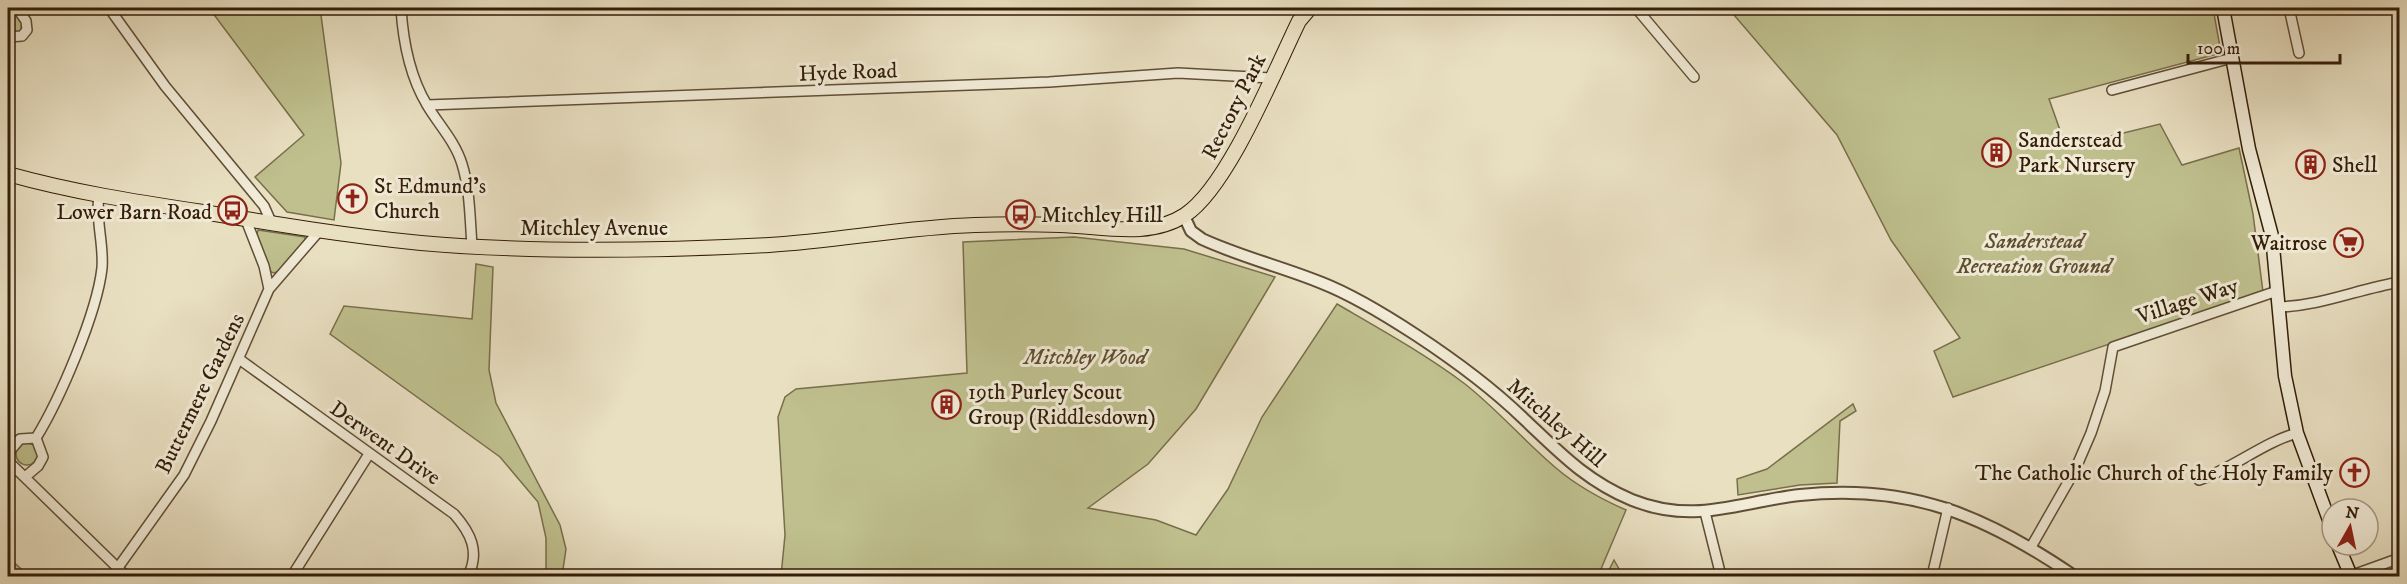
<svg xmlns="http://www.w3.org/2000/svg" width="2407" height="584" font-family="'IM FELL DW Pica',serif">
  <rect width="100%" height="100%" fill="#e9e0c2"/>
  <filter id="stains"><feTurbulence type="fractalNoise" baseFrequency=".00333" numOctaves="4"/><feColorMatrix values="0 0 0 0 .2 0 0 0 0 .09 0 0 0 0 .02 0 0 0 .5 -.17"/></filter>
  <radialGradient id="worn" r=".72"><stop offset=".6" stop-color="#630" stop-opacity="0"/><stop offset="1" stop-color="#630" stop-opacity=".3"/></radialGradient>
  <path fill="#bfc08e" stroke="#796e4b" stroke-width="1.5" d="M 8,8 L 14,8 L 23,21 L 20,32 L 8,34 Z
    M 209,8 L 320,8 L 341,163 L 334,220 L 287,212 L 255,177 L 304,135 Z
    M 1728,8 L 2213,8 L 2221,53 L 2049,99 L 2066,147 L 2160,124 L 2182,165 L 2239,148 L 2253,214 L 2263,292 L 1953,397 L 1934,351 L 1960,338 L 1891,240 L 1837,135 Z
    M 258,230 L 305,237 L 305,240 L 281,270 L 274,273 L 271,272 L 257,234 Z
    M 1074,237 L 1184,249 L 1275,277 L 1196,409 L 1148,464 L 1088,508 L 1156,520 L 1196,535 L 1228,489 L 1262,417 L 1337,304 C 1380,329 1425,354 1465,384 C 1498,410 1524,441 1556,468 C 1577,486 1601,499 1626,510 L 1598,576 L 781,576 L 785,535 L 778,417 L 785,397 L 796,389 L 967,373 L 963,242 Z
    M 476,264 L 493,267 L 489,370 L 496,403 L 560,525 L 566,549 L 562,576 L 546,576 L 546,538 L 538,502 L 500,457 L 330,334 L 344,306 L 472,319 Z
    M 1853,404 L 1856,411 L 1840,421 L 1837,483 L 1800,485 L 1738,495 L 1737,479 L 1767,469 Z
    M16 454a11 11 0 1 1 22 0a11 11 0 1 1-22 0Z
    M 8,557 L 29,576 L 8,576 Z
    M 1614,560 L 1623,576 L 1606,576 Z"/>
  <g fill="none" stroke-linecap="round" stroke-linejoin="round">
    <defs>
      <path id="minor" d="M 109,8 L 165,86 L 264,206 L 272,224
        M 401,8 C 403,41 409,75 427,105 C 438,124 455,141 462,164 C 470,190 470,219 472,246
        M 1636,8 L 1694,77
        M 2289,8 L 2299,53
        M 8,37 L 22,36 L 27,30 L 26,21 L 17,8
        M 2112,90 L 2232,58
        M 427,105 L 1049,82 L 1178,73 L 1271,78
        M 246,220 L 264,266 L 269,289
        M 2278,307 C 2321,306 2358,289 2400,282
        M 239,359 L 454,514 C 471,533 480,552 468,576
        M 36,438 C 60,399 97,313 102,268 C 104,243 95,219 99,195
        M 8,453 L 20,439 L 36,438
        M 8,461 L 126,576
        M 25,477 L 38,466 L 43,457 L 36,438
        M 2199,480 C 2234,468 2262,443 2297,433
        M 1705,512 L 1721,576
        M 2031,547 L 2075,470 L 2091,433 L 2105,391 L 2113,347 L 2277,291
        M 117,569 L 184,475 L 211,421 L 269,289 L 320,230
        M 292,576 L 369,454
        M 1932,576 L 1948,508
        M 2350,576 L 2400,558"/>
      <path id="tertiary" d="M 1184,216 L 1191,231 L 1202,239 C 1241,257 1283,267 1322,283 C 1350,294 1390,318 1416,335 C 1454,360 1491,387 1524,419 C 1559,452 1586,481 1632,500 C 1695,525 1738,502 1800,495 C 1910,483 1986,516 2074,576"/>
      <path id="secondary" d="M 2223,8 L 2249,149 L 2272,236 L 2285,376 L 2297,433 L 2332,528
        M 2338,545 L 2351,576"/>
      <path id="primary" d="M 8,174 C 72,192 137,202 203,212 C 275,224 348,236 421,243 C 536,253 654,251 769,245 C 838,241 906,227 975,225 C 1003,224 1032,224 1060,225 C 1101,226 1149,239 1185,215 C 1228,187 1275,70 1299,21 L 1310,8"/>
    </defs>
    <use href="#minor" stroke="#604e36" stroke-width="12"/>
    <use href="#tertiary" stroke="#604e36" stroke-width="14"/>
    <use href="#secondary" stroke="#331d08" stroke-width="15"/>
    <use href="#primary" stroke="#331d08" stroke-width="16"/>
    <use href="#minor" stroke="#f1ebd7" stroke-width="9"/>
    <use href="#tertiary" stroke="#f1ebd7" stroke-width="10"/>
    <use href="#secondary" stroke="#f1ebd7" stroke-width="12"/>
    <use href="#primary" stroke="#e9e0c2" stroke-width="14"/>
  </g>
  <defs>
    <symbol id="building-ring" viewBox="-11 -11 22 22"><circle r="9.5" fill="#f1ebd7" stroke="#8f2418" stroke-width="1.5"/><path d="M-4-6H4V6H1V3H-1V6H-4ZM-2.5-4.3h1.7v1.8h-1.7ZM.8-4.3h1.7v1.8H.8ZM-2.5-1h1.7V.8h-1.7ZM.8-1h1.7V.8H.8Z" fill="#8f2418"/></symbol>
    <symbol id="church-ring" viewBox="-11 -11 22 22"><circle r="9.5" fill="#f1ebd7" stroke="#8f2418" stroke-width="1.5"/><path d="M-1.2-6h2.4v3.5h3.3v2.4h-3.3V6h-2.4V-.1h-3.3v-2.4h3.3Z" fill="#8f2418"/></symbol>
    <symbol id="bus-ring" viewBox="-11 -11 22 22"><circle r="9.5" fill="#f1ebd7" stroke="#8f2418" stroke-width="1.5"/><path d="M-5-6H5V4H4V6H2V4H-2V6H-4V4H-5ZM-3.5-4V0h7V-4ZM-3.5 1.2v1.5H-2V1.2ZM2 1.2v1.5H3.5V1.2Z" fill="#8f2418"/></symbol>
    <symbol id="supermarket-ring" viewBox="-11 -11 22 22"><circle r="9.5" fill="#f1ebd7" stroke="#8f2418" stroke-width="1.5"/><path d="M-6-5.5h2.5l.6 2H6L4.5 2H-2.5L-4.4-4H-6ZM-1.5 3.2a1.3 1.3 0 1 0 .1 0ZM3 3.2a1.3 1.3 0 1 0 .1 0Z" fill="#8f2418"/></symbol>
  </defs>
  <g fill-rule="evenodd">
    <use href="#building-ring" x="1980" y="136" width="33" height="33"/>
    <use href="#building-ring" x="2294" y="148" width="33" height="33"/>
    <use href="#church-ring" x="336" y="182" width="33" height="33"/>
    <use href="#bus-ring" x="216" y="194" width="33" height="33"/>
    <use href="#bus-ring" x="1004" y="198" width="33" height="33"/>
    <use href="#supermarket-ring" x="2332" y="226" width="33" height="33"/>
    <use href="#building-ring" x="930" y="388" width="33" height="33"/>
    <use href="#church-ring" x="2338" y="456" width="33" height="33"/>
  </g>
  <g text-anchor="middle" stroke-width="6" stroke-linejoin="round" paint-order="stroke">
    <g font-size="22" fill="#331d08" stroke="#f1ebd7">
      <text transform="translate(848 71) rotate(-2)" y="8">Hyde Road</text>
      <text transform="translate(1233 106) rotate(-63)" y="8">Rectory Park</text>
      <text x="594" y="235">Mitchley Avenue</text>
      <text transform="translate(2187 300) rotate(-18)" y="8">Village Way</text>
      <text transform="translate(199 393) rotate(-64)" y="8">Buttermere Gardens</text>
      <text transform="translate(1557 422) rotate(41)" y="8">Mitchley Hill</text>
      <text transform="translate(386 442) rotate(35)" y="8">Derwent Drive</text>
    </g>
    <g font-size="22" fill="#331d08" stroke="#f1ebd7" text-anchor="start">
      <text x="2018" y="147">Sanderstead<tspan x="2018" dy="25">Park Nursery</tspan></text>
      <text x="2332" y="172">Shell</text>
      <text x="374" y="193">St Edmund's<tspan x="374" dy="25">Church</tspan></text>
      <text x="212" y="219" text-anchor="end">Lower Barn Road</text>
      <text x="1041" y="222">Mitchley Hill</text>
      <text x="2327" y="250" text-anchor="end">Waitrose</text>
      <text x="968" y="399">19th Purley Scout<tspan x="968" dy="25">Group (Riddlesdown)</tspan></text>
      <text x="2333" y="480" text-anchor="end">The Catholic Church of the Holy Family</text>
    </g>
    <g font-size="22" font-style="italic" fill="#5d4e30" stroke="#f1ebd7">
      <text x="2034" y="248">Sanderstead<tspan x="2034" dy="25">Recreation Ground</tspan></text>
      <text x="1085" y="364">Mitchley Wood</text>
    </g>
  </g>
  <rect width="2407" height="584" fill="none" stroke="#e9e0c2" stroke-width="30"/>
  <rect x="9" y="9" width="2389" height="566" fill="none" stroke="#331d08" stroke-width="3"/>
  <rect x="15" y="15" width="2377" height="554" fill="none" stroke="#331d08" stroke-width="1.5"/>
  <g transform="translate(2350 527) rotate(9)"><circle r="28" fill="#f1ebd7" stroke="#a59984" stroke-width="1.5"/>
  <path d="M0-4.5L10 22L0 15L-10 22Z" fill="#8f2418"/>
  <text y="-9" font-size="16" font-weight="bold" text-anchor="middle" fill="#331d08">N</text>
  </g>
  <path d="M2188 54v9h152v-9" fill="none" stroke="#331d08" stroke-width="3"/>
  <text x="2197" y="54" font-size="18" fill="#331d08" stroke="#f1ebd7" stroke-width="4.5" paint-order="stroke">100 m</text>
  <rect width="100%" height="100%" filter="url(#stains)"/>
  <rect width="100%" height="100%" fill="url(#worn)"/>
</svg>
